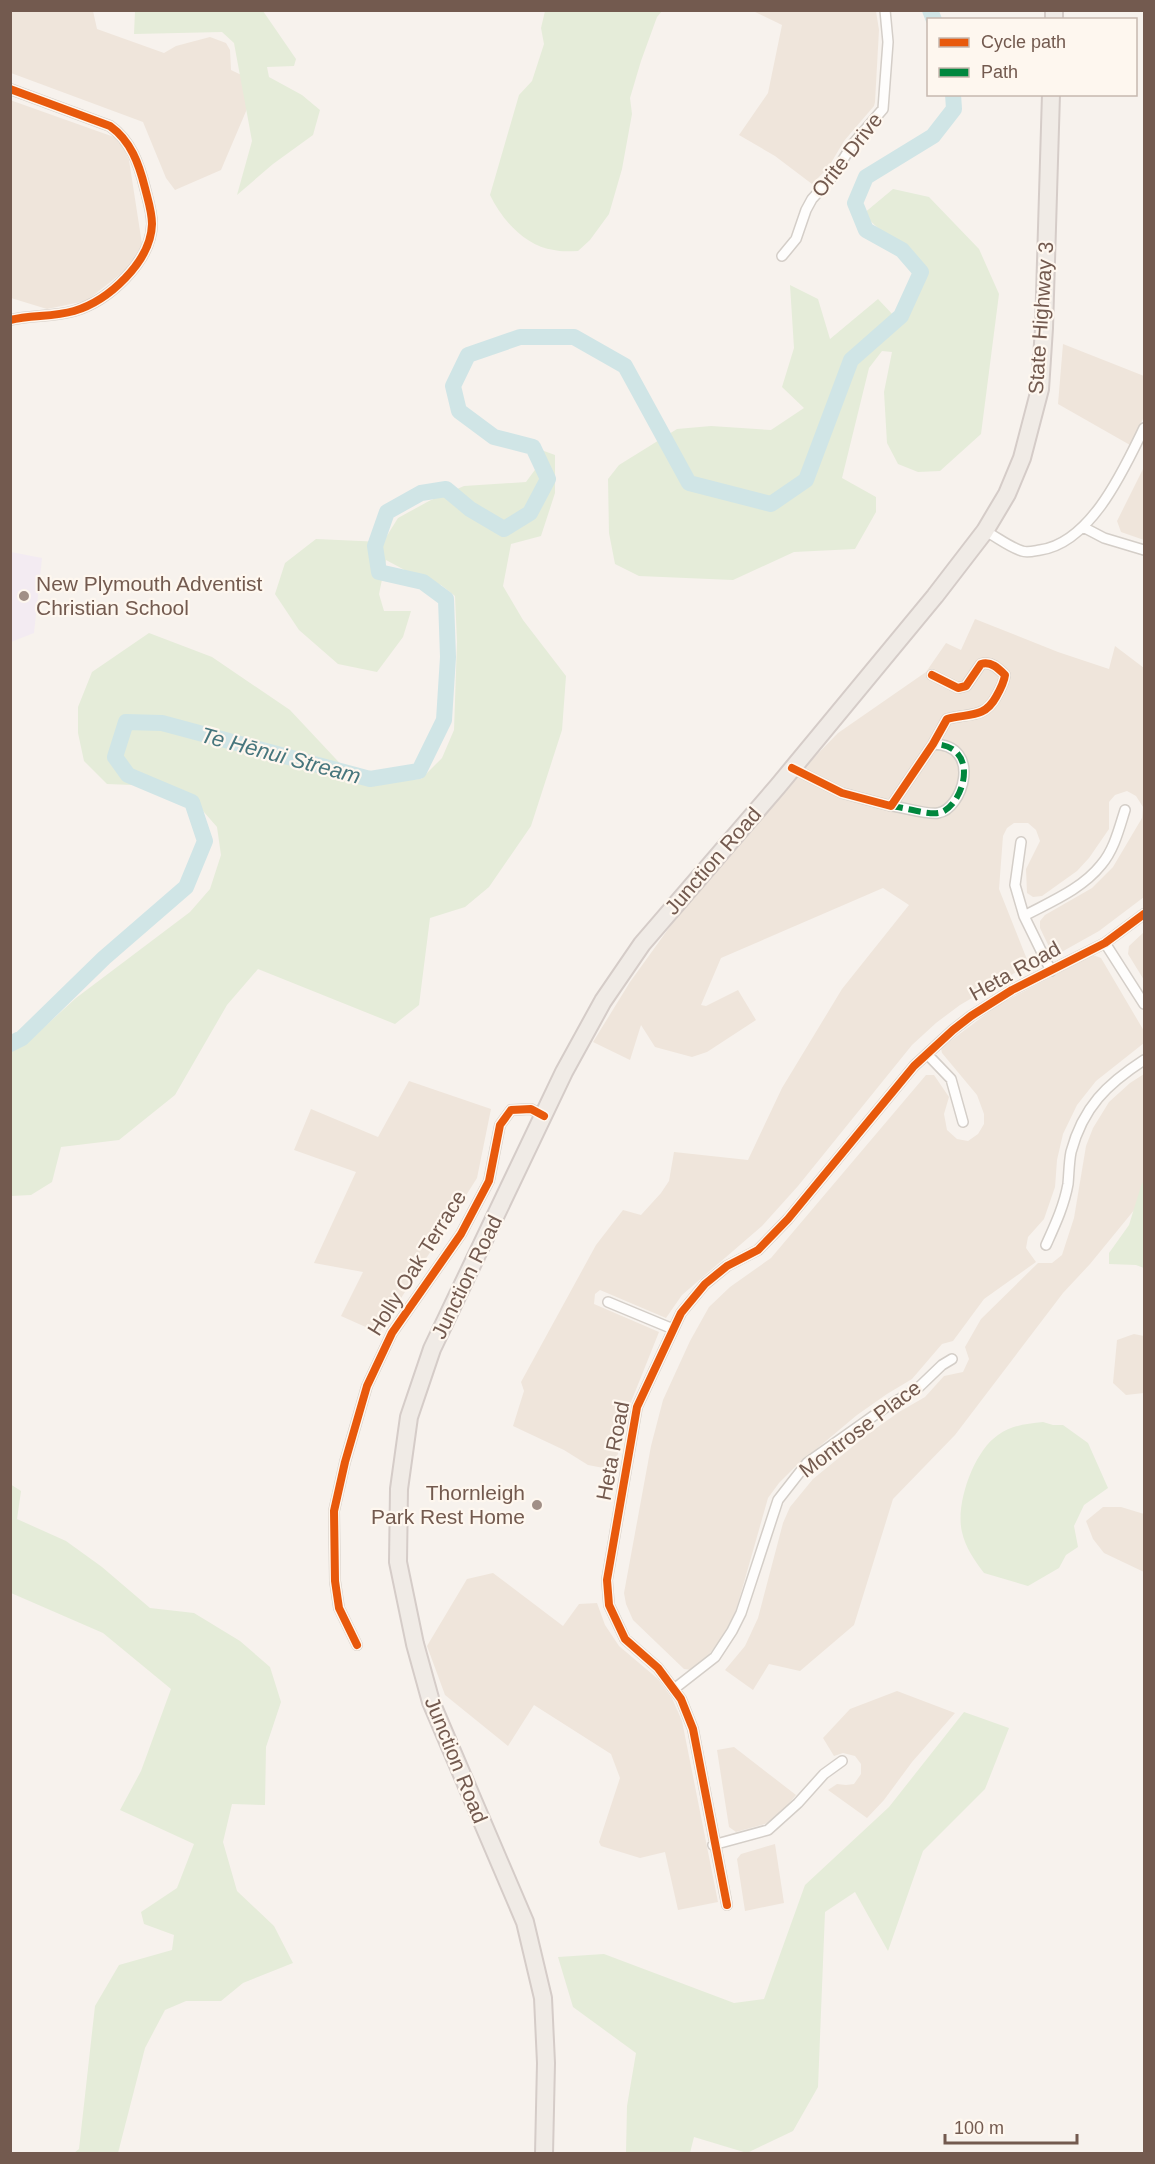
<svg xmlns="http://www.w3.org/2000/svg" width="1155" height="2164" font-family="Arial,sans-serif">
  <rect width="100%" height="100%" fill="#f7f2ed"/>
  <path fill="#efe5db" d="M 10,11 L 93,11 L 97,29 L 164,53 L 176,46 L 210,37 L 226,43 L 230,50 L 231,70 L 258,83 L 221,170 L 175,190 L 166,178 L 143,122 L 11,73 Z
    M 753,11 L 876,11 L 879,30 L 875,102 L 874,106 L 844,141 L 828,168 L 812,184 L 775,156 L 739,135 L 768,93 L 782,25 Z
    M 10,100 L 114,137 L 124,149 L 129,160 L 142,244 L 131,266 L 86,301 L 47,309 L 11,298 Z
    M 1063,344 L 1144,376 L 1144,417 L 1130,445 L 1058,404 Z
    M 1144,467 L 1144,540 L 1121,532 L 1117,521 Z
    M 975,619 L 1058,652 L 1109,669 L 1115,646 L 1144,668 L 1144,897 L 1099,931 L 1058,954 L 1051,951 L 1040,928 L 1040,921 L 1045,915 L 1092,888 L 1113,867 L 1142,818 L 1143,807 L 1136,796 L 1127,791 L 1115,795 L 1109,802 L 1109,829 L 1089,858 L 1077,871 L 1042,896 L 1033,897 L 1027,893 L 1026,869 L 1040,841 L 1036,830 L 1028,823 L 1014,823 L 1007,828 L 1003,836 L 999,889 L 1028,962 L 1023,968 L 960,1005 L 936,1023 L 912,1045 L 798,1186 L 762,1226 L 682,1295 L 666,1318 L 600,1290 L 595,1294 L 594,1304 L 659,1332 L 629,1407 L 614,1470 L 588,1465 L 564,1450 L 513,1426 L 524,1391 L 521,1382 L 596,1245 L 623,1210 L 641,1215 L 661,1193 L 669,1181 L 674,1152 L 748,1160 L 782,1088 L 842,989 L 909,905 L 883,888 L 721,958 L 701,1005 L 706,1006 L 738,990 L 756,1020 L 707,1052 L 692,1057 L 655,1047 L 641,1025 L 630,1060 L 593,1042 L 630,982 L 674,921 L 796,776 L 838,733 L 926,672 L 946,643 L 961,650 Z
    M 1144,932 L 1144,980 L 1128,954 L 1129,946 Z
    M 1093,955 L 1101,958 L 1144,1031 L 1144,1043 L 1096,1081 L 1077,1105 L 1063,1134 L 1057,1160 L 1055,1187 L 1044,1219 L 1028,1237 L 1026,1248 L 1036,1262 L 984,1299 L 953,1341 L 942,1344 L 912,1379 L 887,1394 L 857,1415 L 795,1467 L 779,1483 L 768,1498 L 737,1607 L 728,1630 L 704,1661 L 692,1670 L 684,1669 L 633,1620 L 626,1604 L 624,1593 L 651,1446 L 663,1400 L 690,1341 L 709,1307 L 730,1287 L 771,1258 L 926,1075 L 934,1075 L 949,1097 L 944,1114 L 947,1130 L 957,1139 L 968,1141 L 978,1134 L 984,1124 L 984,1114 L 977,1095 L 942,1053 L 941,1048 L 998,1005 Z
    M 1144,1074 L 1144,1198 L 1090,1264 L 1063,1293 L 955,1435 L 893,1499 L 854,1625 L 800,1671 L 769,1664 L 753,1690 L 725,1670 L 745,1646 L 758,1618 L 783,1523 L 790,1507 L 813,1479 L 868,1434 L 899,1412 L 925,1397 L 944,1376 L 963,1372 L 969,1359 L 965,1347 L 981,1319 L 1038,1263 L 1052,1263 L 1062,1255 L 1074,1218 L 1086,1146 L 1093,1128 L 1109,1102 L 1130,1083 Z
    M 409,1081 L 491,1109 L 477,1178 L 379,1333 L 341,1316 L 363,1272 L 314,1263 L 356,1172 L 294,1150 L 311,1109 L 378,1137 Z
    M 1134,1334 L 1144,1336 L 1144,1393 L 1126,1395 L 1113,1383 L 1117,1340 Z
    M 1103,1507 L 1121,1507 L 1144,1514 L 1144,1572 L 1104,1553 L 1093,1539 L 1086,1521 Z
    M 493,1573 L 563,1626 L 579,1604 L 597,1603 L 605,1625 L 619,1646 L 658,1679 L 672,1698 L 682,1721 L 718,1902 L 678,1910 L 665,1852 L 640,1858 L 601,1846 L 599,1842 L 620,1778 L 611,1754 L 534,1705 L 508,1746 L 445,1695 L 427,1646 L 467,1579 Z
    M 897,1691 L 955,1713 L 912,1762 L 884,1800 L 867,1818 L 828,1790 L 837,1784 L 846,1785 L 854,1784 L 861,1774 L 861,1764 L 855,1756 L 843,1753 L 834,1756 L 823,1738 L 850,1709 Z
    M 734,1747 L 796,1795 L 780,1814 L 765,1824 L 736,1832 L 729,1827 L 717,1750 Z
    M 775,1844 L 784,1903 L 745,1911 L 737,1859 L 741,1854 Z"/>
  <path fill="#f3ebf2" d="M 11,552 L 42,558 L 34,633 L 11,642 Z"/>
  <path fill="#e5ecd9" d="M 135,11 L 263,11 L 296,59 L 294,66 L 267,67 L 269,77 L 302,95 L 320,110 L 313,135 L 273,164 L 237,195 L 252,141 L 234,43 L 222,32 L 134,34 Z
    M 545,11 L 662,11 L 657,17 L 641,61 L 630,98 L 632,114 L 622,169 L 609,214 L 590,240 L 578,251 C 570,251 561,252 554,250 C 525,246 502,220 490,195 L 519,95 L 532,81 L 544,44 L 541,28 Z
    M 893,189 L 929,197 L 979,249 L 999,294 L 981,434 L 940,471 L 918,472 L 898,464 L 887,443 L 884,392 L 892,352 L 882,351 L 869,368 L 842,478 L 876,497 L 876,512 L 855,549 L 794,552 L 733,580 L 639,576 L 615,564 L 609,533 L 608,479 L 619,465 L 677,429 L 711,426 L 771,430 L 804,408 L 782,387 L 794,348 L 790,285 L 818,299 L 830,339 L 878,299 L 895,317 C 900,308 911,294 913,284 C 917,259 879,230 863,214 Z
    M 525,444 L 555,455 L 555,493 L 541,536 L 511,544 L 503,586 L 523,620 L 566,676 L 562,730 L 531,826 L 489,887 L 465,907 L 430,918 L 419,1005 L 395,1024 L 258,969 L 227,1005 L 175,1095 L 119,1140 L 61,1147 L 52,1182 L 31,1195 L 11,1196 L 11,1051 L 30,1040 L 76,998 L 190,912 L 210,889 L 221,855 L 217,827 L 197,804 L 158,786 L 107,784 L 84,761 L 78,733 L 78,707 L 92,672 L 149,633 L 212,657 L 290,710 L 349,773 L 388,781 L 421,779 L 442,758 L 454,730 L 457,642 L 455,596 L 441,585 L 414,575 L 386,560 L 379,594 L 384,611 L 411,611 L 403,637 L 377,672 L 338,664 L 299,630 L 275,594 L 285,563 L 316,539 L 383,542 L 398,518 L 429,501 L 464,486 L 526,482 L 537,467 Z
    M 1144,1180 L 1144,1268 L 1136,1265 L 1109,1264 L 1109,1253 L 1129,1225 L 1141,1186 Z
    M 1043,1422 L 1053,1425 L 1063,1425 L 1088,1443 L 1108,1488 L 1084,1505 L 1074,1526 L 1078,1547 L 1066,1555 L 1059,1568 L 1028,1586 L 984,1573 C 975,1561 965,1547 962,1532 C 955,1504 974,1451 998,1435 C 1012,1425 1026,1424 1043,1422 Z
    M 10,1484 L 21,1491 L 17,1519 L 66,1541 L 102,1567 L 150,1608 L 194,1613 L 240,1641 L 270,1667 L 281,1702 L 266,1747 L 265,1805 L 232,1804 L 223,1842 L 237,1891 L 274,1926 L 293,1963 L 243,1983 L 221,2001 L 186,2001 L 165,2010 L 145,2048 L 118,2153 L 74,2153 L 79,2149 L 95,2006 L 119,1965 L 172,1950 L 174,1935 L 144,1924 L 141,1912 L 177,1888 L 194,1844 L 120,1810 L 141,1771 L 171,1689 L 103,1633 L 11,1593 Z
    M 964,1712 L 1009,1728 L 985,1789 L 923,1851 L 888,1951 L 855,1892 L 825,1912 L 818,2087 L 793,2131 L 747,2153 L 694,2137 L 690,2153 L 626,2153 L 627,2106 L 636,2053 L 573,2007 L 558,1957 L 604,1954 L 734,2003 L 764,1999 L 805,1885 L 889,1807 Z"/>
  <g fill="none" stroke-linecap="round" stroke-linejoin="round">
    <path stroke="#d0e5e6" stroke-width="16" d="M 930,10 L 934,20
      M 10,1044 L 22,1038 L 104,958 L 186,887 L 205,841 L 192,802 L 128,775 L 115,757 L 126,722 L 162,723 L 370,779 L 419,771 L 444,720 L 448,657 L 446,599 L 423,582 L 379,572 L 375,546 L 387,512 L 421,493 L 446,489 L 470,509 L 504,529 L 530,513 L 548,479 L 533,447 L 494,437 L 459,411 L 453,386 L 468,355 L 520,337 L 574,337 L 625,366 L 689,483 L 771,504 L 806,480 L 851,360 L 901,316 L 921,272 L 902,250 L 866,230 L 855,203 L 866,177 L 933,136 L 954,109 L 953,94"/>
    <defs>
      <path id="minor" d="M 10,89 L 110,126 C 131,141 139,164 145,188 C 148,200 152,212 152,224 C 151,262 108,301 74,311 C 53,317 31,315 10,320
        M 782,256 L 796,239 L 806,210 L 812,199 L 833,176 L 852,145 L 883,109 L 888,42 L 885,10
        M 1083,527 L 1104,538 L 1144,550
        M 985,531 C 997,537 1009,547 1022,551 C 1027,553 1034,551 1040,550 C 1091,543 1124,469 1144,428
        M 792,768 L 842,793 L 891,806 L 933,744 L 947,719 C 968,713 984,719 996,697 C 1000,690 1004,683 1005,675 C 998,668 991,661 981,664 L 966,686 L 958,688 L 932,675
        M 891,806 C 903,807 928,815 938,813 C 962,810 984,745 933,744
        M 1021,842 L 1015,885 L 1024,916 L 1051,971
        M 1024,916 C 1050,902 1082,889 1101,865 C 1114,850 1119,829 1125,810
        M 1105,943 L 1144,1004
        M 927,1054 L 951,1079 L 963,1122
        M 1046,1245 C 1055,1225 1064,1206 1068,1184 C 1069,1173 1069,1162 1071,1152 C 1083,1107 1107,1084 1144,1060
        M 608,1302 L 673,1329
        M 357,1645 L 339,1608 L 335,1581 L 334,1511 L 345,1462 L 367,1386 L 392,1333 L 461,1234 L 489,1181 L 500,1125 L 511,1110 L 531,1109 L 544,1116
        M 674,1689 L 715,1657 L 732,1631 L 741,1613 L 778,1500 L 807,1463 L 886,1407 L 917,1389 L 942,1365 L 952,1359
        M 713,1845 L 768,1830 L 798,1803 L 824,1774 L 842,1761
        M 727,1905 L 693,1729 L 681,1699 L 658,1668 L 625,1639 L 609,1605 L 607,1580 L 637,1407 L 681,1313 L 705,1284 L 727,1266 L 758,1250 L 788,1219 L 914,1066 L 953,1030 L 971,1016 L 1012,990 L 1105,943 L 1144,914"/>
      <path id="trunk" d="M 1054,20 L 1054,10
        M 544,2154 L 546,2063 L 543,1998 L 525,1922 L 431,1702 L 415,1644 L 398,1562 L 399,1489 L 409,1417 L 432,1349 L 564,1072 L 603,1001 L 642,944 L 778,786 L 935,596 L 985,531 L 1007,494 L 1022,458 L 1040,389 L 1044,328 L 1051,94"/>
    </defs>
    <use href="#minor" stroke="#d4cec8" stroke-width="12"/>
    <use href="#trunk" stroke="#d5ccc8" stroke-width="20"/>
    <use href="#minor" stroke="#fefdfc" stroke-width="9"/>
    <use href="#trunk" stroke="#f0ebe6" stroke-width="16"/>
    <path stroke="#00873e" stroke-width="6" stroke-dasharray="12 6" stroke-linecap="butt" d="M 891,806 C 903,807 928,815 938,813 C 962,810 984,745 933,744"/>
    <defs>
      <path id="cycleway" d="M 10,89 L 110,126 C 131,141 139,164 145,188 C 148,200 152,212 152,224 C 151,262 108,301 74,311 C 53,317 31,315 10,320
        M 792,768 L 842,793 L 891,806 L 933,744 L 947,719 C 968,713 984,719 996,697 C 1000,690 1004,683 1005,675 C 998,668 991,661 981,664 L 966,686 L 958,688 L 932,675
        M 357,1645 L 339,1608 L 335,1581 L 334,1511 L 345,1462 L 367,1386 L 392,1333 L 461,1234 L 489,1181 L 500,1125 L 511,1110 L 531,1109 L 544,1116
        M 727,1905 L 693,1729 L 681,1699 L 658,1668 L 625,1639 L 609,1605 L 607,1580 L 637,1407 L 681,1313 L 705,1284 L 727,1266 L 758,1250 L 788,1219 L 914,1066 L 953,1030 L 971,1016 L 1012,990 L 1105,943 L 1144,914"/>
    </defs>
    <use href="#cycleway" stroke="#fef7ef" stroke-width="11"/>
    <use href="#cycleway" stroke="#e8590c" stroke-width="8"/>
  </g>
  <g fill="#a18f86" stroke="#fef7ef" stroke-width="2">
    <circle cx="24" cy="596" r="6"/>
    <circle cx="537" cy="1505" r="6"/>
  </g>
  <g text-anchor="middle" stroke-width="4.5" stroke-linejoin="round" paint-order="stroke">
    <g font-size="21" fill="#735a4f" stroke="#fef7ef">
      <text transform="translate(847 155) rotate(-52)" y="7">Orite Drive</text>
      <text transform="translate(1041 318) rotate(-86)" y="7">State Highway 3</text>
      <text transform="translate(713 861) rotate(-49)" y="7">Junction Road</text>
      <text transform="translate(1015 971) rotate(-29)" y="7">Heta Road</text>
      <text transform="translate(417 1263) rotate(-58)" y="7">Holly Oak Terrace</text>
      <text transform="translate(467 1277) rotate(-64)" y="7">Junction Road</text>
      <text transform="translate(860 1429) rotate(-37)" y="7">Montrose Place</text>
      <text transform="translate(613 1451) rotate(-79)" y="7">Heta Road</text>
      <text transform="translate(456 1760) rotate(68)" y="7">Junction Road</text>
    </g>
    <g font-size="21" fill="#735a4f" stroke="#fef7ef" text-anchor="start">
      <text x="36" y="591">New Plymouth Adventist<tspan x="36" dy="24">Christian School</tspan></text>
      <text x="525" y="1500" text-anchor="end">Thornleigh<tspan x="525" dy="24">Park Rest Home</tspan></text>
    </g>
    <g font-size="22" font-style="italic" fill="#47767d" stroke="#fef7ef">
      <text transform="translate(281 755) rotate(15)" y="8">Te Hēnui Stream</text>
    </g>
  </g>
  <rect width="1155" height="2164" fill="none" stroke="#735a4f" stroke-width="24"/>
  <rect x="927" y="18" width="210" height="78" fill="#fef7ef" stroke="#c6b8af" stroke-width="1.5"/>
  <rect x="939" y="38" width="30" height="9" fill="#e8590c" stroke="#c6b8af" stroke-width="1.5"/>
  <text x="981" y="48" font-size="18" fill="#735a4f">Cycle path</text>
  <rect x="939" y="68" width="30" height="9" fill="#00873e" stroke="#c6b8af" stroke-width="1.5"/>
  <text x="981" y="78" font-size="18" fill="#735a4f">Path</text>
  <path d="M945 2134v9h132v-9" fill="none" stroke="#735a4f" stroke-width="3"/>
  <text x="954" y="2134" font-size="18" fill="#735a4f" stroke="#fef7ef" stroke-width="4.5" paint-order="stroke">100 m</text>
</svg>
